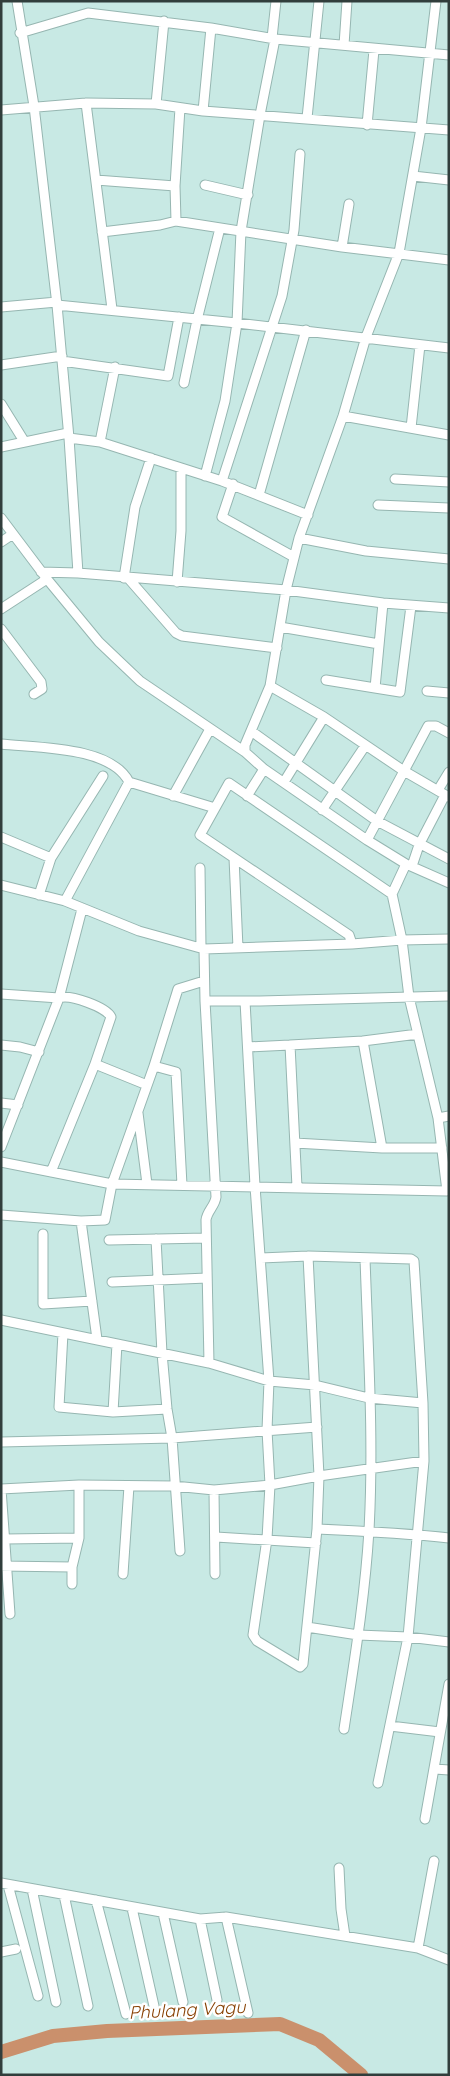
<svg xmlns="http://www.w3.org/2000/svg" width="450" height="2076" font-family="Quicksand,sans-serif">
  <rect width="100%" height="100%" fill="#c8e9e4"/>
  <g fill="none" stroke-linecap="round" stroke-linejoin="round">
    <path stroke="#ca906c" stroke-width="14" d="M 1,2052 L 53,2036 L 107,2031 L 280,2024 L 319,2040 L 361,2075"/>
    <defs>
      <path id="minor" d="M 17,1 L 34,106 L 57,305 L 237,323 L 225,401 L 205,476
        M 20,33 L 88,13 L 211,28 L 275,39 L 449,55
        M 272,38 L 276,1
        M 275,39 L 260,115 L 241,231 L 237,323 L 449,348
        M 344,45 L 347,1
        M 86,103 L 112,309
        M 156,104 L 164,21
        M 1,110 L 86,103 L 156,104 L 203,111 L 449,130
        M 203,111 L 211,28
        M 307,118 L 319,1
        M 367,125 L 374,50
        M 413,176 L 449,180
        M 96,180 L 175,186
        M 205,185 L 248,195
        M 349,204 L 342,247 L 449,260
        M 176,221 L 175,186 L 180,108
        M 102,232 L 160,225 L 176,221 L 342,247
        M 57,305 L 69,438 L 78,573 L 286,590 L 383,603 L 449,608
        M 1,307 L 57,302
        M 62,361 L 168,376 L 179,317
        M 1,365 L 62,356
        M 184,383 L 197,320 L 220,228
        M 1,404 L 24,441
        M 343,416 L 449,435
        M 411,428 L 420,345
        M 69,438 L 100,442 L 115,367
        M 100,442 L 222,481 L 308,515
        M 1,447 L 68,433
        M 395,479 L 449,482
        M 222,481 L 282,296 L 294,230 L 300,154
        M 233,484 L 222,517 L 294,557
        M 259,495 L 306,330
        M 378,505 L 449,508
        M 1,518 L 47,579 L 99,642 L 140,681 L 245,752 L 264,769 L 367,840 L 406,864 L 449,883
        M 299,538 L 366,551 L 449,559
        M 1,542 L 13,534
        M 41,572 L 78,573
        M 124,578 L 135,507 L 151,458
        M 128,578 L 176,633 L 182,636 L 277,648
        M 177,582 L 181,531 L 181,468
        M 383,603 L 375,688 L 400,692 L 411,606
        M 1,609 L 47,579
        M 280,627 L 379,644
        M 1,629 L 41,682 L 42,689 L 34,694
        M 326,680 L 375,688
        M 270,686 L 324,717
        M 427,691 L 449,693
        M 251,731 L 377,821 L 449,859
        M 449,733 L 436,726 L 428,726 L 404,771 L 449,797
        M 1,744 C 36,748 111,746 129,782
        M 245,752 L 245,745 L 270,686 L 286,590 L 299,538 L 343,416 L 366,337 L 399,253 L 421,128 L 436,1
        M 284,782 L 324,717 L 404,771 L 367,840
        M 438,790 L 449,772
        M 173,796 L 210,729
        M 247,796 L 264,769
        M 322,810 L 365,746
        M 1,837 L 51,858
        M 234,858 L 238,948
        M 406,864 L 392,894 L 402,940 L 409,997 L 438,1118
        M 412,866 L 419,845 L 445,795
        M 200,868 L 201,948
        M 1,885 L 65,901 L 139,931 L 204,949 L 352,944 L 402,940 L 449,939
        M 39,895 L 51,858 L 103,776
        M 65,901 L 129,782 L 215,808
        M 352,944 L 349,935 L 200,835 L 229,783 L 392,894
        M 204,949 L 205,1001 L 260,1001 L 449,996
        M 1,994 L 59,998 L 82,909
        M 205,1001 L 216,1197 C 215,1206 207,1211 206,1220 L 209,1363
        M 245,1001 L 255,1186 L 269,1381 L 267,1430 L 270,1485 L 267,1539 L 253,1635 L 257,1641 L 300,1667 L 303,1664 L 317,1529
        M 363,1041 L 418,1034
        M 1,1045 L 20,1047 L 39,1052
        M 248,1047 L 290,1045
        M 95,1064 L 147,1085
        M 1,1103 L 18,1105
        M 138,1113 L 147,1184
        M 295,1143 L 382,1148 L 442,1148
        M 1,1147 L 59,998 C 70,994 106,1007 111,1017 L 95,1064 L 51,1172
        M 1,1162 L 112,1184 L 154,1066
        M 182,1185 L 176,1072 L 154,1066 L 178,989 L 204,981
        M 297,1187 L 290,1045 L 363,1041 L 382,1148
        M 1,1215 L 81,1221 L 105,1220 L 112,1184 L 447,1191 L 438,1118 L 449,1116
        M 81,1221 L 97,1339
        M 43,1234 L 43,1304 L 92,1301
        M 156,1239 L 162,1353 L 167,1409 L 172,1438 L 180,1551
        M 109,1240 L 206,1238
        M 261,1258 L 308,1256 L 411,1259 L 414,1261 L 423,1403 L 424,1461
        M 112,1282 L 207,1278
        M 1,1320 L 209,1363 L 269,1381 L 315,1385 L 369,1398 L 423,1403
        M 63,1333 L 59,1407 L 113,1412 L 167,1409
        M 113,1412 L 117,1344
        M 1,1442 L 172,1438 L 317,1427
        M 1,1489 L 79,1485 L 174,1486 L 214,1490 L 270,1485 L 319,1476 L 308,1256
        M 1,1489 L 10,1614
        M 214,1490 L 215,1574
        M 216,1537 L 316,1543
        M 5,1539 L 79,1538
        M 1,1566 L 72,1567
        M 123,1574 L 129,1486
        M 72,1584 L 72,1567 L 79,1538 L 79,1485
        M 307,1627 L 358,1635 L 408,1637 L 449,1642
        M 390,1726 L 440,1732
        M 344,1729 C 354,1663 365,1597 369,1530 C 374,1440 368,1348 365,1258
        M 435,1769 L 449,1770
        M 378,1783 L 408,1637 L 424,1461 L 319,1476 L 317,1529 C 361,1531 405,1533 449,1538
        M 425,1819 L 449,1684
        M 339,1868 L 341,1909 L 345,1936
        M 1,1883 L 200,1919 L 226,1917 L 418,1948 L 449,1960
        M 8,1885 L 38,1996
        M 32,1889 L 56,2002
        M 64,1895 L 88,2006
        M 96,1900 L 126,2014
        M 132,1908 L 154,2006
        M 163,1913 L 183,2002
        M 226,1917 L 248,2013
        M 200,1919 L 217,2000
        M 418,1948 L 434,1861
        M 1,1952 L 16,1949"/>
    </defs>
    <use href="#minor" stroke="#96b6b1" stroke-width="11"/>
    <use href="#minor" stroke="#fff" stroke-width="9"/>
  </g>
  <g text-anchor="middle" stroke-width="5" stroke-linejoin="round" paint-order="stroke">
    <g font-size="18" font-style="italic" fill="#884103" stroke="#fff">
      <text transform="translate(187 2010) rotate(-3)" y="6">Phulang Vagu</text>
    </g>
  </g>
  <rect width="450" height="2076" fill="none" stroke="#313e3c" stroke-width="5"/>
</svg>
